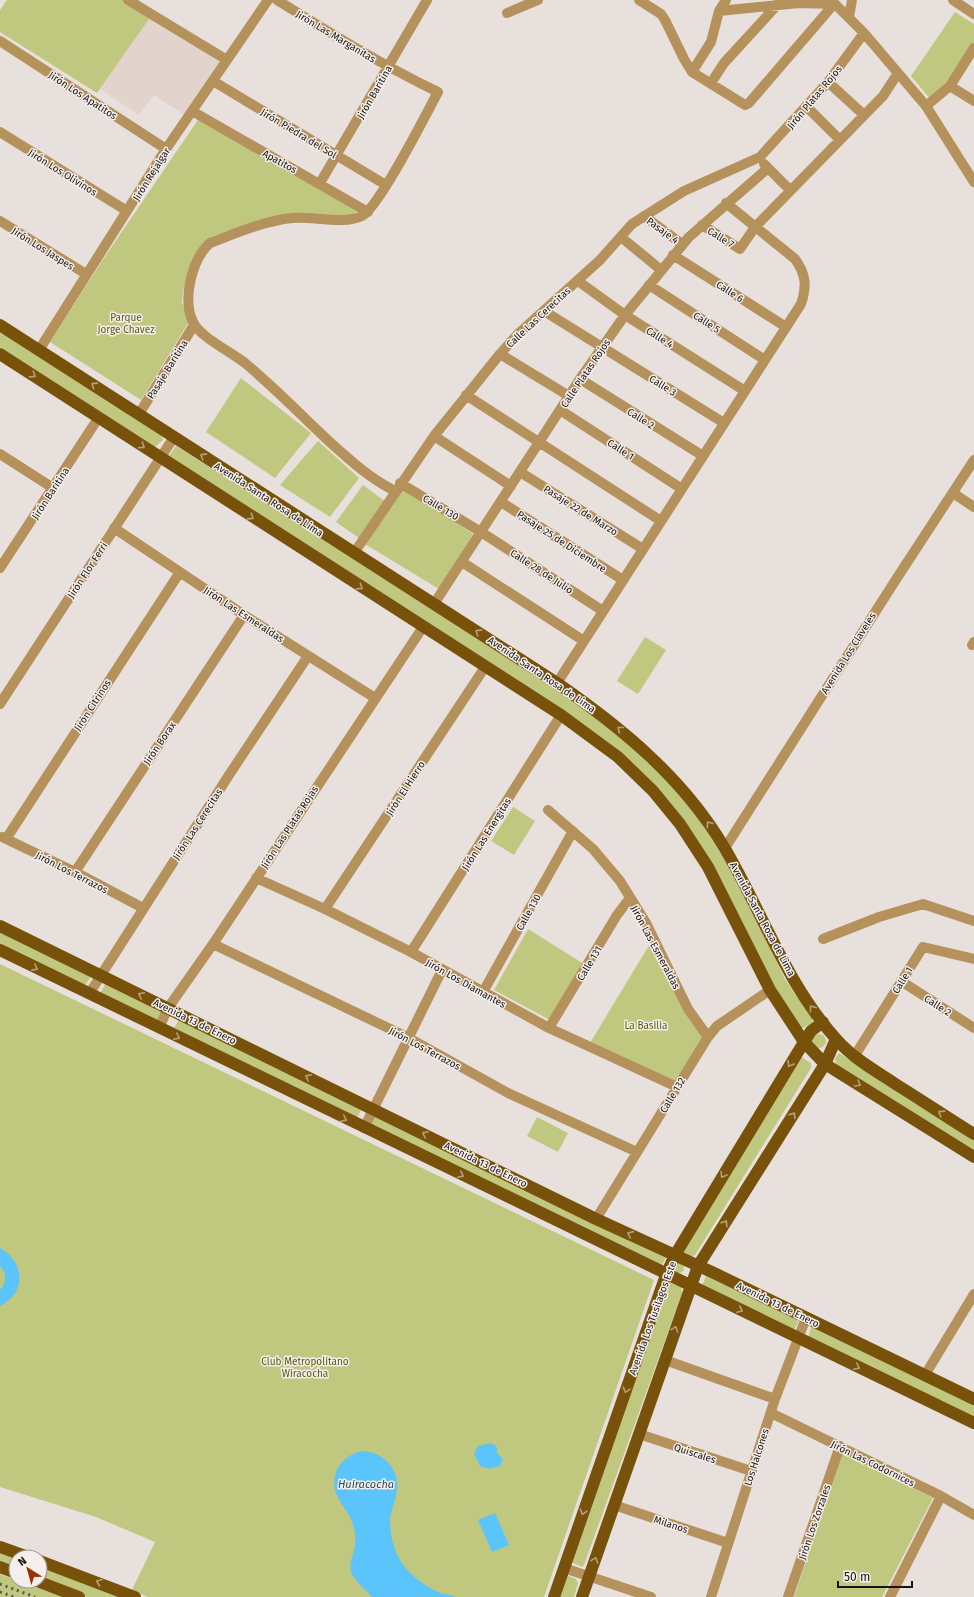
<svg xmlns="http://www.w3.org/2000/svg" width="974" height="1597" font-family="'Fira Sans',sans-serif">
  <rect width="100%" height="100%" fill="#e8e0dd"/>
  <path fill="#e2d3cc" d="M 150,17 L 221,61 L 186,116 L 154,95 L 139,115 L 100,89 Z"/>
  <path fill="#c0c87f" d="M 7,0 L 123,0 L 151,16 L 97,93 L 0,32 L 0,10 Z
    M 955,12 L 974,24 L 974,44 L 948,85 L 931,100 L 911,76 Z
    M 200,117 L 358,211 L 349,217 L 292,216 L 209,239 L 192,263 L 183,291 L 182,303 L 190,320 L 141,400 L 50,342 L 102,261 Z
    M 0,331 L 162,436 L 163,440 L 155,447 L 0,347 Z
    M 241,378 L 311,433 L 275,478 L 206,432 Z
    M 318,441 L 359,478 L 330,517 L 280,485 Z
    M 176,446 L 433,609 L 586,709 L 650,762 L 694,812 L 729,866 L 785,979 L 812,1018 L 812,1023 L 801,1029 L 790,1015 L 690,830 L 562,709 L 169,456 Z
    M 363,485 L 386,502 L 359,538 L 336,522 Z
    M 403,487 L 473,534 L 439,589 L 365,544 Z
    M 645,637 L 666,650 L 638,694 L 617,681 Z
    M 513,807 L 535,821 L 514,855 L 491,841 Z
    M 528,929 L 584,964 L 550,1020 L 494,990 Z
    M 0,930 L 92,975 L 86,984 L 82,986 L 0,946 Z
    M 651,942 L 684,1012 L 704,1038 L 677,1082 L 590,1043 Z
    M 0,964 L 654,1280 L 544,1597 L 148,1597 L 132,1590 L 155,1542 L 96,1517 L 0,1487 Z
    M 106,983 L 162,1010 L 156,1023 L 99,995 Z
    M 180,1018 L 361,1110 L 358,1116 L 353,1118 L 174,1028 Z
    M812 1041a7 7 0 1 1 14 0a7 7 0 1 1-14 0Z
    M 839,1053 L 974,1137 L 974,1152 L 836,1064 L 835,1059 Z
    M 801,1057 L 811,1063 L 811,1068 L 695,1255 L 690,1257 L 683,1253 L 682,1247 Z
    M 377,1113 L 666,1257 L 661,1267 L 369,1125 Z
    M 537,1117 L 568,1133 L 558,1152 L 527,1136 Z
    M674 1268a5 5 0 1 1 10 0a5 5 0 1 1-10 0Z
    M 706,1276 L 796,1319 L 798,1323 L 793,1331 L 702,1286 Z
    M 671,1282 L 681,1287 L 682,1293 L 584,1565 L 582,1567 L 571,1562 L 669,1283 Z
    M 814,1327 L 974,1404 L 974,1417 L 808,1338 L 811,1328 Z
    M 842,1454 L 933,1498 L 882,1597 L 794,1597 Z
    M 0,1551 L 16,1557 L 16,1569 L 0,1563 Z
    M 40,1565 L 124,1597 L 87,1597 L 40,1579 Z
    M 0,1574 C 21,1582 42,1589 64,1597 L 0,1597 Z
    M 569,1576 L 576,1579 L 578,1583 L 574,1597 L 558,1597 L 567,1577 Z"/>
  <path fill="#5bc4fb" d="M 0,1248 C 25,1262 27,1292 0,1306 L 0,1290 C 7,1282 7,1273 0,1266 Z
    M 491,1443 L 497,1447 L 497,1453 L 503,1459 L 500,1466 L 489,1469 L 480,1466 L 474,1454 L 478,1446 Z
    M 362,1451 C 383,1452 399,1468 397,1489 C 396,1501 390,1511 390,1522 C 390,1537 395,1554 404,1566 C 413,1577 425,1586 438,1592 C 444,1595 450,1594 456,1597 L 372,1597 C 366,1590 358,1584 353,1576 C 347,1565 353,1558 355,1546 C 356,1540 355,1531 353,1525 C 350,1513 341,1506 337,1495 C 328,1475 342,1455 362,1451 Z
    M 495,1513 L 509,1545 L 492,1552 L 478,1520 Z"/>
  <g fill="none" stroke-linecap="round" stroke-linejoin="round">
    <path stroke="#b5915c" stroke-width="10" d="M 128,0 L 227,60
      M 277,0 C 330,33 382,65 438,92 C 426,114 380,206 362,216 C 343,225 312,216 292,218 C 264,221 237,233 210,243 C 192,259 182,299 193,322 C 200,337 231,352 245,363 C 275,388 303,417 332,444 C 352,462 371,479 395,491
      M 639,0 L 661,14 L 665,20 L 684,59 L 692,72 L 745,105 L 749,103 L 834,4
      M 831,0 L 864,33 L 926,106 L 974,182
      M 953,0 L 974,14
      M 719,11 L 799,3 L 834,4
      M 507,13 L 538,0
      M 849,17 L 852,0
      M 0,41 L 166,149
      M 692,72 L 711,42 L 719,11 L 726,0
      M 213,81 L 386,185
      M 828,82 L 864,115
      M 711,83 L 724,63 L 778,4
      M 950,86 L 974,101
      M 926,106 L 950,86 L 974,48
      M 807,107 L 840,140
      M 192,111 L 368,212
      M 0,132 L 127,211
      M 764,164 L 790,190
      M 320,183 L 427,0
      M 644,216 L 682,244
      M 0,221 L 86,274
      M 702,225 L 740,249 L 755,227 L 883,96 L 898,73
      M 621,237 L 661,270
      M 673,255 L 786,327
      M 578,281 L 625,315 L 745,391
      M 649,285 L 765,360
      M 544,311 L 724,423
      M 39,350 L 166,149 L 268,0
      M 500,354 L 569,396
      M 580,379 L 703,456
      M 466,395 L 661,521
      M 560,410 L 682,489
      M 139,414 L 194,325
      M 434,436 L 511,486
      M 0,454 L 53,488
      M 520,472 L 643,549
      M 400,483 L 481,532 L 603,611
      M 953,493 L 974,507
      M 501,502 L 623,580
      M 114,528 L 244,615 L 375,698
      M 354,553 L 434,436 L 500,354 L 517,335 L 600,260 L 632,224 L 684,191 L 760,157 L 828,82 L 864,33
      M 462,562 L 584,641
      M 0,568 L 99,417
      M 434,604 L 580,379 L 625,315 L 689,237 L 768,168
      M 972,645 L 974,642
      M 557,683 L 801,304 C 807,286 806,274 795,259 L 726,203
      M 0,704 L 174,437
      M 548,810 L 593,849 L 620,881 L 646,923 L 688,1009 L 708,1037
      M 2,837 L 75,872 L 143,908
      M 6,839 L 180,572
      M 725,848 L 895,581 L 974,460
      M 75,872 L 244,615
      M 256,878 L 325,909 L 411,952 L 549,1028 L 677,1087
      M 325,909 L 485,667
      M 823,939 L 879,917 L 923,904 L 974,921
      M 213,944 L 409,1038 L 508,1093 L 637,1152
      M 411,952 L 561,715
      M 901,981 L 974,1028
      M 483,992 L 573,831
      M 89,994 L 229,775 L 308,656
      M 159,1028 L 168,1008 L 213,944 L 423,627
      M 549,1028 L 617,915 L 630,898
      M 854,1057 L 923,947 L 974,959
      M 364,1128 L 442,970
      M 596,1219 L 708,1037 L 717,1026 L 770,990
      M 665,1360 L 775,1399
      M 925,1375 L 974,1294
      M 771,1413 L 941,1496 L 974,1515
      M 639,1434 L 751,1471
      M 614,1505 L 728,1543
      M 564,1568 L 651,1597
      M 711,1597 L 775,1399 L 806,1318
      M 788,1597 L 840,1446
      M 890,1597 L 941,1496"/>
    <path stroke="#78520b" stroke-width="12" d="M 0,325 L 557,683 C 622,728 683,778 724,847 C 762,911 786,984 837,1040 C 854,1059 876,1071 897,1085 C 923,1101 948,1118 974,1134
      M 0,354 L 561,715 L 618,757 L 653,791 L 680,824 L 708,867 L 770,990 L 804,1042 L 825,1064 L 974,1157
      M 0,926 L 596,1219 L 714,1273 L 974,1399
      M 0,950 L 974,1423
      M 0,1547 L 28,1557
      M 40,1561 L 135,1597
      M 0,1567 L 16,1573
      M 37,1581 L 79,1597
      M 554,1597 L 666,1275 L 675,1255 L 804,1042 L 811,1031 L 823,1022
      M 582,1597 L 698,1266 L 825,1064 L 836,1039"/>
    <path stroke="#5a5654" stroke-width="3" stroke-dasharray="2 4" stroke-linecap="butt" d="M 0,1584 L 35,1597
      M 0,1592 L 14,1597"/>
  </g>
  <defs><path id="oneway-chevron" d="M-2-3.5L2.5 0L-2 3.5" fill="none" stroke-width="1.6" stroke-linecap="round" stroke-linejoin="round"/></defs>
  <g stroke="#b6a07a">
    <use href="#oneway-chevron" transform="translate(33 375) rotate(33)"/>
    <use href="#oneway-chevron" transform="translate(94 385) rotate(-147)"/>
    <use href="#oneway-chevron" transform="translate(142 446) rotate(34)"/>
    <use href="#oneway-chevron" transform="translate(203 456) rotate(-147)"/>
    <use href="#oneway-chevron" transform="translate(251 517) rotate(33)"/>
    <use href="#oneway-chevron" transform="translate(360 587) rotate(33)"/>
    <use href="#oneway-chevron" transform="translate(478 632) rotate(-147)"/>
    <use href="#oneway-chevron" transform="translate(620 729) rotate(-141)"/>
    <use href="#oneway-chevron" transform="translate(709 824) rotate(-126)"/>
    <use href="#oneway-chevron" transform="translate(35 968) rotate(26)"/>
    <use href="#oneway-chevron" transform="translate(141 995) rotate(-154)"/>
    <use href="#oneway-chevron" transform="translate(812 1008) rotate(-126)"/>
    <use href="#oneway-chevron" transform="translate(177 1037) rotate(26)"/>
    <use href="#oneway-chevron" transform="translate(790 1064) rotate(121)"/>
    <use href="#oneway-chevron" transform="translate(308 1077) rotate(-154)"/>
    <use href="#oneway-chevron" transform="translate(858 1084) rotate(31)"/>
    <use href="#oneway-chevron" transform="translate(941 1113) rotate(-147)"/>
    <use href="#oneway-chevron" transform="translate(793 1115) rotate(-58)"/>
    <use href="#oneway-chevron" transform="translate(344 1119) rotate(26)"/>
    <use href="#oneway-chevron" transform="translate(425 1134) rotate(-154)"/>
    <use href="#oneway-chevron" transform="translate(461 1175) rotate(26)"/>
    <use href="#oneway-chevron" transform="translate(723 1175) rotate(121)"/>
    <use href="#oneway-chevron" transform="translate(725 1223) rotate(-58)"/>
    <use href="#oneway-chevron" transform="translate(630 1234) rotate(-156)"/>
    <use href="#oneway-chevron" transform="translate(740 1310) rotate(25)"/>
    <use href="#oneway-chevron" transform="translate(675 1329) rotate(-70)"/>
    <use href="#oneway-chevron" transform="translate(857 1367) rotate(26)"/>
    <use href="#oneway-chevron" transform="translate(626 1390) rotate(109)"/>
    <use href="#oneway-chevron" transform="translate(583 1512) rotate(109)"/>
    <use href="#oneway-chevron" transform="translate(595 1560) rotate(-70)"/>
    <use href="#oneway-chevron" transform="translate(99 1582) rotate(-158)"/>
  </g>
  <g text-anchor="middle" stroke-width="3" stroke-linejoin="round" paint-order="stroke">
    <g font-size="10" fill="#161312" stroke="#f5eeea">
      <text transform="translate(336 36) rotate(31)" y="4">Jirón Las Marganitas</text>
      <text transform="translate(374 92) rotate(-60)" y="4">Jirón Baritina</text>
      <text transform="translate(83 95) rotate(33)" y="4">Jirón Los Apatitos</text>
      <text transform="translate(814 97) rotate(-50)" y="4">Jirón Platas Rojos</text>
      <text transform="translate(299 133) rotate(31)" y="4">Jirón Piedra del Sol</text>
      <text transform="translate(280 161) rotate(29)" y="4">Apatitos</text>
      <text transform="translate(63 172) rotate(32)" y="4">Jirón Los Olivinos</text>
      <text transform="translate(151 174) rotate(-58)" y="4">Jirón Rejalgar</text>
      <text transform="translate(663 230) rotate(36)" y="4">Pasaje 4</text>
      <text transform="translate(721 237) rotate(32)" y="4">Calle 7</text>
      <text transform="translate(43 248) rotate(32)" y="4">Jirón Los Jaspes</text>
      <text transform="translate(730 291) rotate(33)" y="4">Calle 6</text>
      <text transform="translate(538 317) rotate(-43)" y="4">Calle Las Cerecitas</text>
      <text transform="translate(707 322) rotate(33)" y="4">Calle 5</text>
      <text transform="translate(660 337) rotate(32)" y="4">Calle 4</text>
      <text transform="translate(167 369) rotate(-58)" y="4">Pasaje Baritina</text>
      <text transform="translate(585 373) rotate(-56)" y="4">Calle Platas Rojos</text>
      <text transform="translate(663 385) rotate(32)" y="4">Calle 3</text>
      <text transform="translate(641 418) rotate(32)" y="4">Calle 2</text>
      <text transform="translate(621 449) rotate(33)" y="4">Calle 1</text>
      <text transform="translate(50 493) rotate(-57)" y="4">Jirón Baritina</text>
      <text transform="translate(269 499) rotate(33)" y="4">Avenida Santa Rosa de Lima</text>
      <text transform="translate(441 507) rotate(31)" y="4">Calle 130</text>
      <text transform="translate(581 510) rotate(32)" y="4">Pasaje 22 de Marzo</text>
      <text transform="translate(562 541) rotate(33)" y="4">Pasaje 25 de Diciembre</text>
      <text transform="translate(87 570) rotate(-57)" y="4">Jirón Flor Ferri</text>
      <text transform="translate(542 571) rotate(33)" y="4">Calle 28 de Julio</text>
      <text transform="translate(244 614) rotate(33)" y="4">Jirón Las Esmeraldas</text>
      <text transform="translate(848 653) rotate(-58)" y="4">Avenida Los Claveles</text>
      <text transform="translate(542 674) rotate(34)" y="4">Avenida Santa Rosa de Lima</text>
      <text transform="translate(92 705) rotate(-57)" y="4">Jirón Citrinos</text>
      <text transform="translate(159 743) rotate(-56)" y="4">Jirón Borax</text>
      <text transform="translate(405 788) rotate(-57)" y="4">Jirón El Hierro</text>
      <text transform="translate(197 824) rotate(-57)" y="4">Jirón Las Cerecitas</text>
      <text transform="translate(289 827) rotate(-57)" y="4">Jirón Las Platas Rojas</text>
      <text transform="translate(486 834) rotate(-58)" y="4">Jirón Las Energitas</text>
      <text transform="translate(72 872) rotate(27)" y="4">Jirón Los Terrazos</text>
      <text transform="translate(528 912) rotate(-61)" y="4">Calle 130</text>
      <text transform="translate(763 919) rotate(62)" y="4">Avenida Santa Rosa de Lima</text>
      <text transform="translate(656 947) rotate(62)" y="4">Jirón Las Esmeraldas</text>
      <text transform="translate(589 963) rotate(-59)" y="4">Calle 131</text>
      <text transform="translate(902 980) rotate(-58)" y="4">Calle 1</text>
      <text transform="translate(466 983) rotate(29)" y="4">Jirón Los Diamantes</text>
      <text transform="translate(938 1005) rotate(33)" y="4">Calle 2</text>
      <text transform="translate(195 1021) rotate(26)" y="4">Avenida 13 de Enero</text>
      <text transform="translate(425 1048) rotate(28)" y="4">Jirón Los Terrazos</text>
      <text transform="translate(672 1095) rotate(-59)" y="4">Calle 132</text>
      <text transform="translate(486 1164) rotate(26)" y="4">Avenida 13 de Enero</text>
      <text transform="translate(778 1304) rotate(26)" y="4">Avenida 13 de Enero</text>
      <text transform="translate(652 1318) rotate(-70)" y="4">Avenida Los Tusilagos Este</text>
      <text transform="translate(695 1453) rotate(18)" y="4">Quiscales</text>
      <text transform="translate(756 1457) rotate(-72)" y="4">Los Halcones</text>
      <text transform="translate(873 1463) rotate(26)" y="4">Jirón Las Codornices</text>
      <text transform="translate(814 1522) rotate(-71)" y="4">Jirón Los Zorzales</text>
      <text transform="translate(671 1524) rotate(18)" y="4">Milanos</text>
    </g>
    <g font-size="10" fill="#555a10" stroke="#f5eeea">
      <text x="126" y="321">Parque<tspan x="126" dy="12">Jorge Chavez</tspan></text>
      <text x="646" y="1029">La Basilia</text>
      <text x="305" y="1365">Club Metropolitano<tspan x="305" dy="12">Wiracocha</tspan></text>
    </g>
    <g font-size="11" font-style="italic" fill="#214d64" stroke="#f5eeea">
      <text x="366" y="1488">Huiracocha</text>
    </g>
  </g>
  <g transform="translate(28 1569) rotate(323)"><circle r="19" fill="#f5eeea" stroke="#9c9694"/>
  <path d="M0-3L7 15L0 10L-7 15Z" fill="#983205"/>
  <text y="-6" font-size="11" font-weight="bold" text-anchor="middle" fill="#161312">N</text>
  </g>
  <path d="M838 1581v6h74v-6" fill="none" stroke="#161312" stroke-width="2"/>
  <text x="844" y="1581" font-size="12" fill="#161312" stroke="#f5eeea" stroke-width="3" paint-order="stroke">50 m</text>
</svg>
